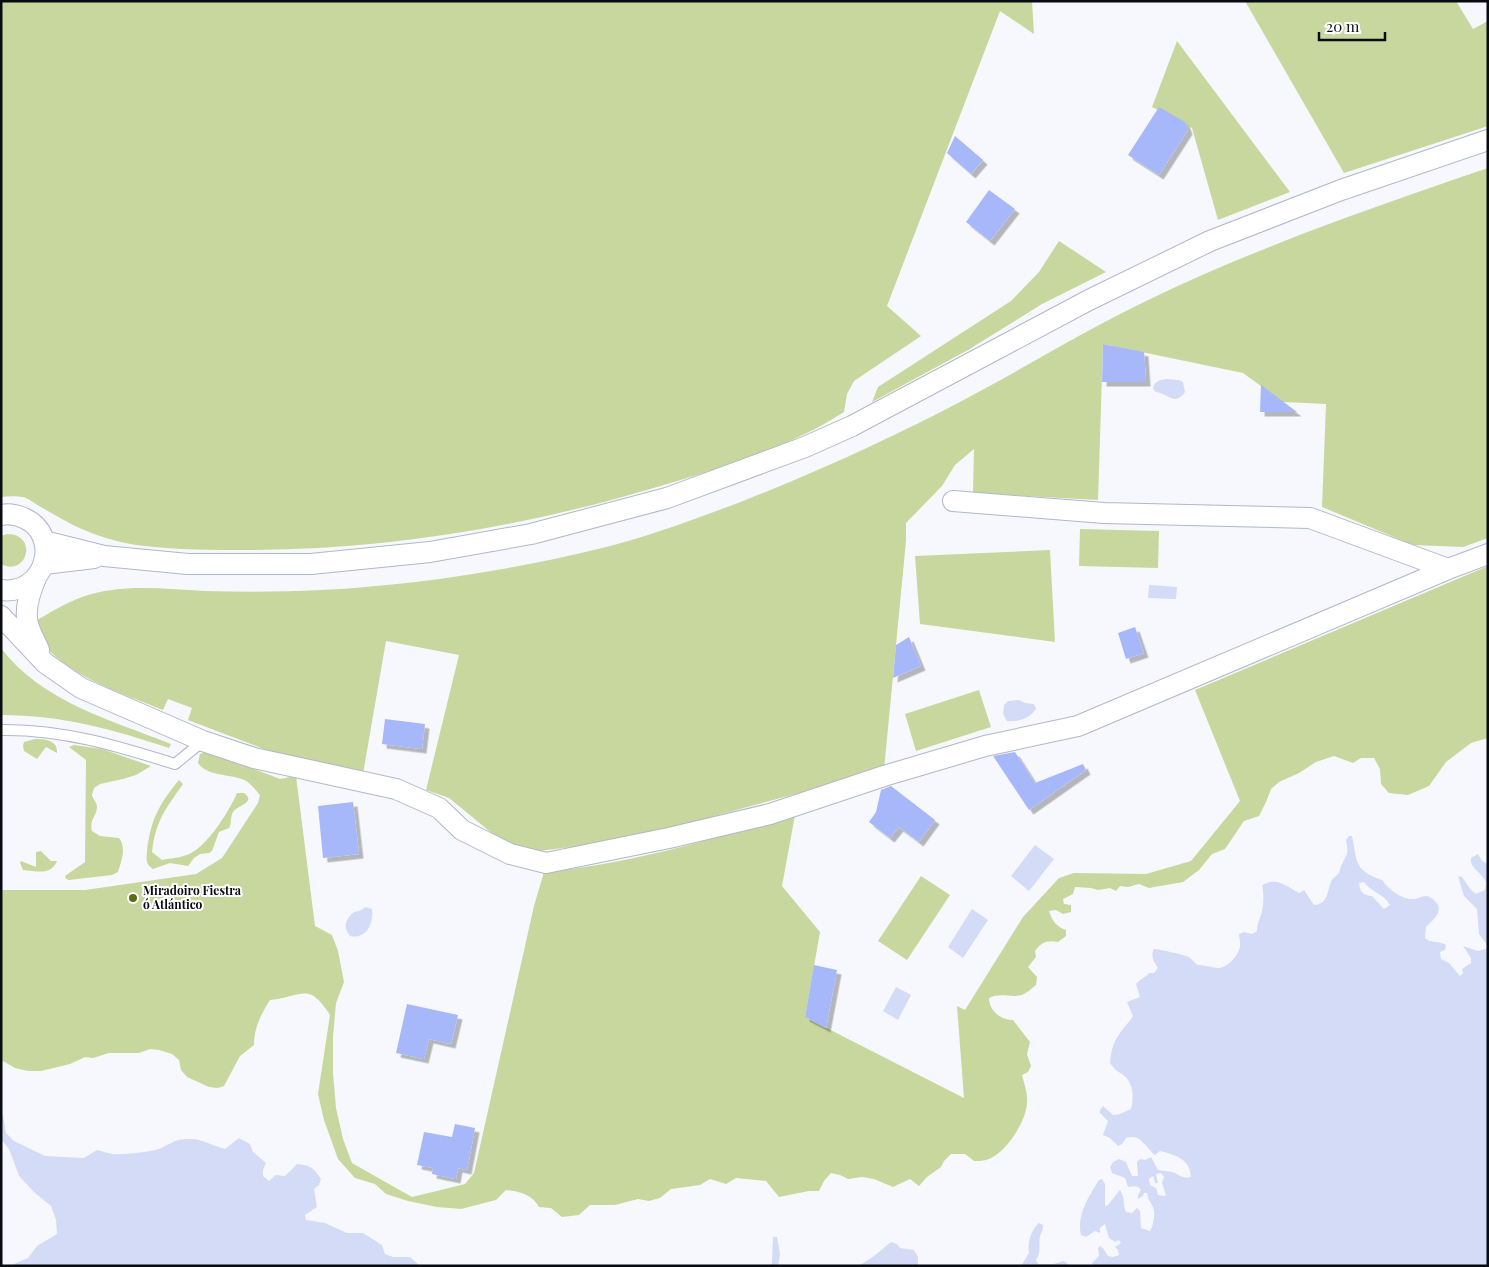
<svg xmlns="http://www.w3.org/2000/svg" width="1489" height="1267" font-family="'Playfair Display',serif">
  <defs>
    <filter id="shadow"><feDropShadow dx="4.5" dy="4.5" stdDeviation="0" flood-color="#0004"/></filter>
  </defs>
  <rect width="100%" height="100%" fill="#f7f8fd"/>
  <path fill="#c8d79d" d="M 1,1 L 1032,1 L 1034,34 L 1000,11 L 887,306 L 921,336 L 854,381 L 847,394 L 844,412 C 795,444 731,465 674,482 C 534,525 392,550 246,550 C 212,550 178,550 144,546 C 119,543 96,536 73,525 C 61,519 50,512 39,506 C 34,503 28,498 23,497 C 17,496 8,496 1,497 Z
    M 1245,1 L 1456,1 L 1473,29 L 1488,21 L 1488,126 L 1344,173 Z
    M 1177,41 L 1290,192 L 1218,220 L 1192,128 L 1152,107 Z
    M 1488,168 L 1488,538 L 1463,547 L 1413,545 L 1322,507 L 1326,404 L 1283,402 L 1243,373 L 1103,344 L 1098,500 L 973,493 L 974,449 L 955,465 L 942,486 L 906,523 L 906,541 L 884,770 L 659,831 L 579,846 L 539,851 L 504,843 L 449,798 L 426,790 L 459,655 L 386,641 L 363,774 L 285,757 L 188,720 L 192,708 L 168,699 L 163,710 C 124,694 62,675 39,637 C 37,633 36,627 34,622 C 49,613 65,603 82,597 C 121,583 165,589 205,591 C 244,592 283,592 321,590 C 414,585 507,571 598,549 C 645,538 692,520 738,503 C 822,470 905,432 984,389 C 1023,368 1061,345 1099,325 C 1223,259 1356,213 1488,168 Z
    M 1059,241 L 1106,272 L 1042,304 L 968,350 L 872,402 L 878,387 L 1011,301 L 1039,272 Z
    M 1080,529 L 1159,531 L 1158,568 L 1079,566 Z
    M 7,534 C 39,534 27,578 1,564 L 1,536 Z
    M 1050,550 L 1055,642 L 920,624 L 915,556 Z
    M 1488,566 L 1488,738 L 1471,743 L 1446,762 L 1429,786 L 1408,795 L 1389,793 L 1381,784 L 1380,769 L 1374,758 L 1361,758 L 1353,763 L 1334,756 L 1316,762 L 1299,773 L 1279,782 L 1271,789 L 1266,802 L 1259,816 L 1244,821 L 1225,849 L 1212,854 L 1199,870 L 1183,882 L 1149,888 L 1139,884 L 1128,887 L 1120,886 L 1116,891 L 1110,888 L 1098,890 L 1091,888 L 1075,887 L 1073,894 L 1063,899 L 1064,904 L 1071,905 L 1071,912 L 1063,914 L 1056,910 L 1049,911 C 1052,921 1057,927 1066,930 L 1066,936 L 1058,942 C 1047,940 1042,942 1035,951 L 1036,957 L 1028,967 L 1037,977 L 1036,985 C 1032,988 1027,993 1022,995 C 1011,998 999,992 989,998 C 989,1010 1000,1020 1013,1020 L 1030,1042 L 1027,1054 L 1031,1066 L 1028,1072 L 1022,1075 C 1024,1083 1028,1094 1027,1102 C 1027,1121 1005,1155 986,1160 C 982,1161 978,1161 974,1161 L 965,1154 L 951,1154 L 944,1161 L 941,1167 L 927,1177 L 919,1186 L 910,1179 L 893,1187 L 874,1179 L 862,1177 L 848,1179 L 840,1175 L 831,1173 L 824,1181 L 819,1191 L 809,1191 L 779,1197 L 766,1181 L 736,1178 L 726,1184 L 710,1179 L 700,1185 L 671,1189 L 660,1198 L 649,1201 L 638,1199 L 615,1205 L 590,1205 L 579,1215 L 562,1217 L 551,1208 L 539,1207 C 533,1195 519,1191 506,1190 L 496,1200 L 461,1209 L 437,1207 L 408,1201 L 386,1194 L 375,1184 L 355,1178 L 338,1159 L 324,1120 L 318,1094 L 330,1015 C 308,981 303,997 270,1000 C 261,1014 254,1028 254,1045 L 240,1056 L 224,1086 L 218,1088 L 209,1087 L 187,1077 L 181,1070 L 179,1060 L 172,1054 L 159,1050 L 150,1049 L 139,1053 L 109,1053 L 93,1058 L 85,1057 L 70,1064 L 41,1071 L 28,1071 L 15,1068 L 1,1060 L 1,890 L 85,890 L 196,874 L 222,858 L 258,803 L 260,795 C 254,788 250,782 242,779 C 228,774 207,776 198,763 L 200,754 L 208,751 L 280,779 L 296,776 L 315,926 L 332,935 L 338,951 L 344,982 L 336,1003 L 333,1037 L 333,1073 L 336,1108 L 343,1139 L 352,1163 L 412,1197 L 465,1184 L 474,1173 L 534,906 L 544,872 C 631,864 712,839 795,815 L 782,886 L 820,932 L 805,1017 L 964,1098 L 957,1006 L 965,1010 L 1023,917 L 1059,878 L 1074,873 L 1146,874 L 1191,861 L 1240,801 L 1195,690 Z
    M 1,648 C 42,702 111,720 171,744 L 169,748 C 112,729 61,715 1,715 Z
    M 979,690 L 991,727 L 916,751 L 905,714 Z
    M 35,739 C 45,739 58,740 57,753 L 46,747 L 37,759 L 24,751 L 23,746 L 24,742 Z
    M 74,745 L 102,749 L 151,766 L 136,775 L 123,779 L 100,784 L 94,788 L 92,795 C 93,800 97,802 97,807 C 97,816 89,819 92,831 L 100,836 L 119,838 C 127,848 121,862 118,872 L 112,875 L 69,880 L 66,879 L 65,876 L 85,862 L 86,760 L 69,747 Z
    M 179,780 L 183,784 C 165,810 156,820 152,852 L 162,860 C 171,858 181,858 189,854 C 206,848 230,810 237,793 L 244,793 C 257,803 237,805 233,812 C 230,817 232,823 229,828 L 219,832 L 212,851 L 209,853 L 200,854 L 194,858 L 188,866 L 170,863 L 153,869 C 146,865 146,859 147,852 C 150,821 159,804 179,780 Z
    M 41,851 L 51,861 L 57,861 C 51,876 36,871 23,870 L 20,863 L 21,861 L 36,867 L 36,852 Z
    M 921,876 L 950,895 L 907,960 L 878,941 Z"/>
  <path fill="#d3dbf6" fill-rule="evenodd" d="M 1166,379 L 1179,380 L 1183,382 L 1185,392 C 1174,407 1168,393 1156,392 L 1153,389 C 1154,381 1160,380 1166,379 Z
    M 1149,585 L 1177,587 L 1176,599 L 1148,598 Z
    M 1019,700 L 1025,703 L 1034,704 L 1036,709 C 1029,719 1018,722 1007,721 L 1003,714 L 1004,705 L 1008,701 Z
    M 1349,836 L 1352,836 C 1357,861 1354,871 1382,880 C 1389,890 1402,900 1415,899 C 1418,899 1421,896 1426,896 C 1429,896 1433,899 1436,902 C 1444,912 1433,920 1426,927 L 1425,938 C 1431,944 1439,940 1446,945 L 1445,950 L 1440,952 L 1441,959 L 1449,963 L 1460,976 L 1463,973 L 1462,969 L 1471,963 L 1471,958 L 1463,946 L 1478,951 L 1486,949 L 1487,945 L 1479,934 L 1477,909 L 1464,896 L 1458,876 L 1462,877 L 1471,890 L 1476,894 L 1485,890 L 1486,882 C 1481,872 1469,867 1471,858 L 1478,854 L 1482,861 L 1488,864 L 1488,1266 L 1094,1266 L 1092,1263 L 1099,1256 L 1098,1248 L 1100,1246 L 1103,1248 L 1108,1256 L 1113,1257 L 1119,1255 L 1118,1250 L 1115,1247 L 1121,1243 L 1119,1240 L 1115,1242 L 1109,1238 L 1105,1224 L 1100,1228 L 1100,1233 L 1095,1231 L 1086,1237 L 1081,1235 C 1076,1216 1089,1196 1099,1180 L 1102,1179 L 1105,1184 L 1105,1206 L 1108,1205 L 1120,1190 C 1126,1200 1122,1203 1126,1212 L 1132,1213 L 1137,1208 L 1140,1211 L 1141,1228 L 1150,1231 C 1154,1224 1156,1211 1152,1205 C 1149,1200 1148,1199 1147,1193 L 1144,1193 L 1143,1196 L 1138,1199 L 1138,1195 L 1141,1190 C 1138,1185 1134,1186 1128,1187 L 1125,1178 L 1112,1173 L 1110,1167 L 1113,1162 L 1119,1159 L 1126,1162 L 1132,1176 L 1138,1176 L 1137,1162 L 1140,1159 L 1145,1160 L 1151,1157 L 1158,1170 C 1163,1171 1170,1171 1175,1173 C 1181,1176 1184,1179 1191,1177 C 1190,1159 1176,1155 1160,1151 L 1155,1155 C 1145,1147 1141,1133 1126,1138 L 1122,1144 L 1118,1146 L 1110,1138 L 1103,1135 L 1108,1121 L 1100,1113 L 1100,1110 L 1103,1106 L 1113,1115 L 1120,1114 L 1131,1109 C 1134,1098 1134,1082 1122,1074 C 1117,1071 1114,1069 1110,1063 C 1111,1051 1113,1043 1120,1033 C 1124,1027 1129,1023 1133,1016 L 1127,1002 L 1140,997 L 1136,984 C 1140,979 1145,978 1149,973 L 1154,973 L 1158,968 C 1154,962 1150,956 1154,949 C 1158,949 1184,955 1187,956 C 1191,958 1194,962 1197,965 C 1204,965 1210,967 1217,968 C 1227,969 1239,955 1240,946 C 1241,943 1239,938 1239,934 L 1244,932 L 1252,934 L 1257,931 C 1257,924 1259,921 1261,915 C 1264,906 1264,893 1262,885 C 1277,877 1286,886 1299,893 L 1304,890 L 1314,905 C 1328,904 1327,892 1331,882 C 1332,878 1336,877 1339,873 C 1340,871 1340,868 1341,866 C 1347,853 1349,855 1346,840 ZM 1364,882 C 1373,894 1382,892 1390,905 L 1384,909 L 1372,896 C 1363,896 1360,891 1359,883 ZM 1161,1173 L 1164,1177 L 1162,1183 L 1166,1195 L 1164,1196 L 1158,1195 L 1156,1188 L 1150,1185 L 1149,1179 L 1153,1176 L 1155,1183 L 1158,1183 L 1156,1174 Z
    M 1035,845 L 1054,859 L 1029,891 L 1011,876 Z
    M 366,907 L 372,909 C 374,923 366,940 350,936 C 342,926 346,919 354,912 L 359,911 Z
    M 972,909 L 988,920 L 963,958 L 948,947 Z
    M 896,987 L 911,995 L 898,1020 L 883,1011 Z
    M 1,1112 L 3,1115 L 6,1133 L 14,1141 L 45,1156 L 84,1158 L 97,1150 C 102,1151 107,1153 112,1154 C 122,1155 150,1152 159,1149 C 170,1144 175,1139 188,1139 C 202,1138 212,1146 225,1149 L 239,1138 L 250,1144 L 253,1152 L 266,1163 L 263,1170 L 263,1176 L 269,1181 L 276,1175 L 285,1176 L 297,1164 C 310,1165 314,1168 321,1179 L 319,1185 L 314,1189 L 317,1207 L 305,1215 L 306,1220 L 325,1223 L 347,1233 L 363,1233 L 382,1245 L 385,1254 L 393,1257 L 410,1257 L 420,1266 L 13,1266 L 14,1264 L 28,1258 L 37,1246 L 57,1234 L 56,1220 L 51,1206 L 35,1193 L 19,1176 L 9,1149 L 1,1139 Z
    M 1039,1223 L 1043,1225 C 1043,1230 1042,1231 1040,1236 C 1038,1246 1042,1250 1036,1260 L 1038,1264 L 1054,1264 L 1063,1261 L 1066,1262 L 1068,1266 L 1021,1266 L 1029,1253 C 1027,1243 1031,1230 1039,1223 Z
    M 773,1237 L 777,1237 L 780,1254 L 778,1266 L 769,1266 L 772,1263 Z
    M 891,1242 L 897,1244 L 900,1248 L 914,1250 L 918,1257 L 918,1265 L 920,1266 L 859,1266 L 874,1256 Z"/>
  <path fill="#a7b8fa" filter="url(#shadow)" d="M 1159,107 L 1185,122 L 1188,130 L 1159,175 L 1128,155 Z
    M 955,136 L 983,160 L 971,174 L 947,153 Z
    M 989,190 L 1015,209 L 990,241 L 966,222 Z
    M 1103,344 L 1144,352 L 1146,382 L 1102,382 Z
    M 1261,385 L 1297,412 L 1260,412 Z
    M 1135,627 L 1144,653 L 1126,659 L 1118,633 Z
    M 909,637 L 921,666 L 893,678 L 896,645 Z
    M 385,719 L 425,724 L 422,749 L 382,744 Z
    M 1015,752 L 1035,783 L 1083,764 L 1086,770 L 1029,810 L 993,756 Z
    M 891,786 L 935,820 L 919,842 L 899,827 L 890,838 L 869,822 L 876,812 L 881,790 Z
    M 353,802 L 359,854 L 323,858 L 318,806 Z
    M 814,965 L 837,970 L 826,1028 L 805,1017 Z
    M 407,1004 L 458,1015 L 451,1044 L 429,1039 L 424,1059 L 396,1053 Z
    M 455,1124 L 475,1128 L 467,1170 L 458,1168 L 456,1179 L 432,1174 L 433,1168 L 417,1165 L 424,1132 L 452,1137 Z"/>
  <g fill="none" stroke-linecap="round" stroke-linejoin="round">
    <defs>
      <path id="service" d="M 1,730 C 62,729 118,746 175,764 L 203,741"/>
      <path id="minor" d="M 953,501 L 1104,513 L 1310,518 L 1448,569
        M 1,515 C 9,513 17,515 24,518 C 63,536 45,596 1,590
        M 44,541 L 104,556 L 188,564 L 311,564 L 430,552 L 531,534 L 667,498 L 805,447 L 852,426 L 1089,300 L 1210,241 L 1341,190 L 1488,140
        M 44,564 L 94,558
        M 36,578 C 30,592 24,609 28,624 C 30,633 36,642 39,650
        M 1,616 L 45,663 L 81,688 L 203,741 L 254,758 L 396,789 L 439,808 L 462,830 L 510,854 L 546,863 L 669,838 L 770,814 L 884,776 L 985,746 L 1078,726 L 1448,569 L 1488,554"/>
    </defs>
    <use href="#service" stroke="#b1b7cb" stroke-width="12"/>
    <use href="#minor" stroke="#b1b7cb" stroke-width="22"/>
    <use href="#service" stroke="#fff" stroke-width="10"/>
    <use href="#minor" stroke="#fff" stroke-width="20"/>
  </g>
  <circle fill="#5c6c18" stroke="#fff" stroke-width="2" cx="133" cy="898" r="5"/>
  <g text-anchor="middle" stroke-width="4" stroke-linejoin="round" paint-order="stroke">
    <g font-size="12" font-weight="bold" fill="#090b12" stroke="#fff" text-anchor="start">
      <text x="143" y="895">Miradoiro Fiestra<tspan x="143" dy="14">ó Atlántico</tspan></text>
    </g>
  </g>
  <rect width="1489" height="1267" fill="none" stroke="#090b12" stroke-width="5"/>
  <path d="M1319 32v8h66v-8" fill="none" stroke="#090b12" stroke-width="2.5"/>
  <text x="1326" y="32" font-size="15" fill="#090b12" stroke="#ffffff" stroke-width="4" paint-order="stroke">20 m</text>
</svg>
